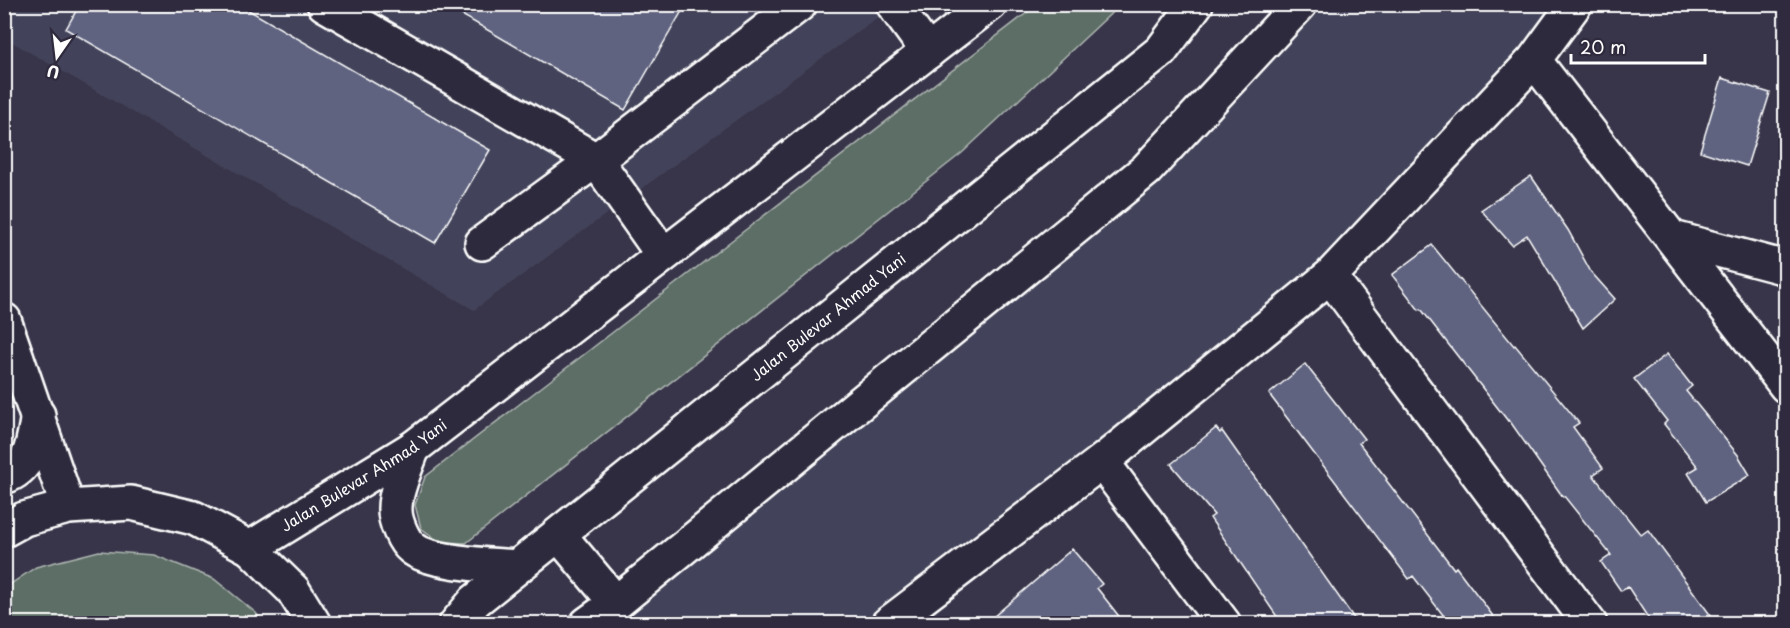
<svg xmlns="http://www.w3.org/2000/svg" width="1790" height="628" font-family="'Playpen Sans',sans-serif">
  <rect width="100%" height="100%" fill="#38354a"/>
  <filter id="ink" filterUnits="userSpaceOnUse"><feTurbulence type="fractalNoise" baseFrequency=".0167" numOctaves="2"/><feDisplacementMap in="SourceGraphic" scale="12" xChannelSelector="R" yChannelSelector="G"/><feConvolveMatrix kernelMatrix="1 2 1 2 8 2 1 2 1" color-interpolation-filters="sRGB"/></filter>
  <g filter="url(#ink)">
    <path fill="#43435a" d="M 5,4 L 895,5 L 474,310 L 5,38 Z
      M 1299,5 L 1566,5 L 1330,276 L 889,623 L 587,624 L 1146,170 Z"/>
    <path fill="#5d6e66" stroke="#aeb6b2" stroke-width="1.5" d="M 1037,5 L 1120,5 L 962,153 L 466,543 L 440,542 L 421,528 L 415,505 L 425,477 Z
      M 99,551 L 154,555 L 214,579 L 256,613 L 263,623 L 5,623 L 5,588 L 36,567 Z"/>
    <path fill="#5e6380" stroke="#fff" stroke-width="1.5" d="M 80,4 L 238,4 L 490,150 L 435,243 L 66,29 Z
      M 443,4 L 686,4 L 625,110 Z
      M 1722,78 L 1770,93 L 1747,166 L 1700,151 Z
      M 1531,176 L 1568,230 L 1591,272 L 1615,299 L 1583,328 L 1527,235 L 1512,245 L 1481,210 Z
      M 1432,245 L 1514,346 L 1515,345 L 1579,423 L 1573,427 L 1603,468 L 1593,475 L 1641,535 L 1648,530 L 1717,624 L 1652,624 L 1628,587 L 1621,591 L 1601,562 L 1611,555 L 1564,496 L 1563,497 L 1509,420 L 1508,421 L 1421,309 L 1419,310 L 1392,275 Z
      M 1667,354 L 1692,386 L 1686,391 L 1738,455 L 1750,475 L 1706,502 L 1688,473 L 1698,467 L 1664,424 L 1667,421 L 1634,379 Z
      M 1305,364 L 1364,439 L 1359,443 L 1387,479 L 1386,480 L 1454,569 L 1456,567 L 1499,624 L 1450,624 L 1413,576 L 1409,579 L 1269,394 Z
      M 1216,428 L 1220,433 L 1222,431 L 1358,624 L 1282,624 L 1210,518 L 1214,515 L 1171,464 Z
      M 1072,549 L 1102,584 L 1097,588 L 1125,624 L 985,624 Z"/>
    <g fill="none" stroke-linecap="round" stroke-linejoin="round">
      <defs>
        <path id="minor" d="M 324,4 L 596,160 L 663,255
          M 893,4 L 928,52
          M 1534,60 L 1786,386
          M 1673,238 L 1786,268
          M 482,243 L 596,160 L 800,4
          M 1330,276 L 1590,624
          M 1102,462 L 1224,624
          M 559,535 L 616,603
          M 587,624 L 616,603 L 1146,170 L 1300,4
          M 888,624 L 1105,459 L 1330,276 L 1534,60 L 1575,4"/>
        <g id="major">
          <path d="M 4,320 L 68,507"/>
          <path d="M 413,448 C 407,465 394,493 395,510 C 395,521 403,541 412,548 C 429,563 493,565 516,567"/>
          <path d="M 4,477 C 33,467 33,441 38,415"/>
          <path d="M 4,530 L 24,519 L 68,507 L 131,503 L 194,518 L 250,548 L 293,590 L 314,624"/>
          <path id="s1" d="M 250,548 L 413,448 L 990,4"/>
          <path id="s2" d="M 456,624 L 475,601 L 1161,51 L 1196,4"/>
        </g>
      </defs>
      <use href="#minor" stroke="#fff" stroke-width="38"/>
      <use href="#major" stroke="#fff" stroke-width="38"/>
      <use href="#minor" stroke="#2f2a3d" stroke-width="33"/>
      <use href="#major" stroke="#2f2a3d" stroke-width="33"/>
    </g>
  </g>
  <g text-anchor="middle" stroke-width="4.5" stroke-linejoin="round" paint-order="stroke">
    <g font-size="15" fill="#fff" stroke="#2f2a3d">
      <text dy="5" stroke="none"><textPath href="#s2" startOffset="483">Jalan Bulevar Ahmad Yani</textPath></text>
      <text dy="5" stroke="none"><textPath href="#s1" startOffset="135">Jalan Bulevar Ahmad Yani</textPath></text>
    </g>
  </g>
  <rect width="1790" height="628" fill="none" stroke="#2f2a3d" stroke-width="24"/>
  <rect x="12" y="12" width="1766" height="604" fill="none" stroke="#fff" stroke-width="2" filter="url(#ink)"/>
  <g transform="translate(57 57) rotate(194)" stroke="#2f2a3d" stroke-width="4.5" paint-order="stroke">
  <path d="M0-4.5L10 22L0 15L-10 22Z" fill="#ffffff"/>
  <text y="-9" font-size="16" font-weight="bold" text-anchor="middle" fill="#ffffff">U</text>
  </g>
  <path d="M1571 54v9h134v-9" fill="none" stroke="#ffffff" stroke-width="3"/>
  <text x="1580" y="54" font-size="18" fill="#ffffff" stroke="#2f2a3d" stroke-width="4.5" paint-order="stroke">20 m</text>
</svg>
